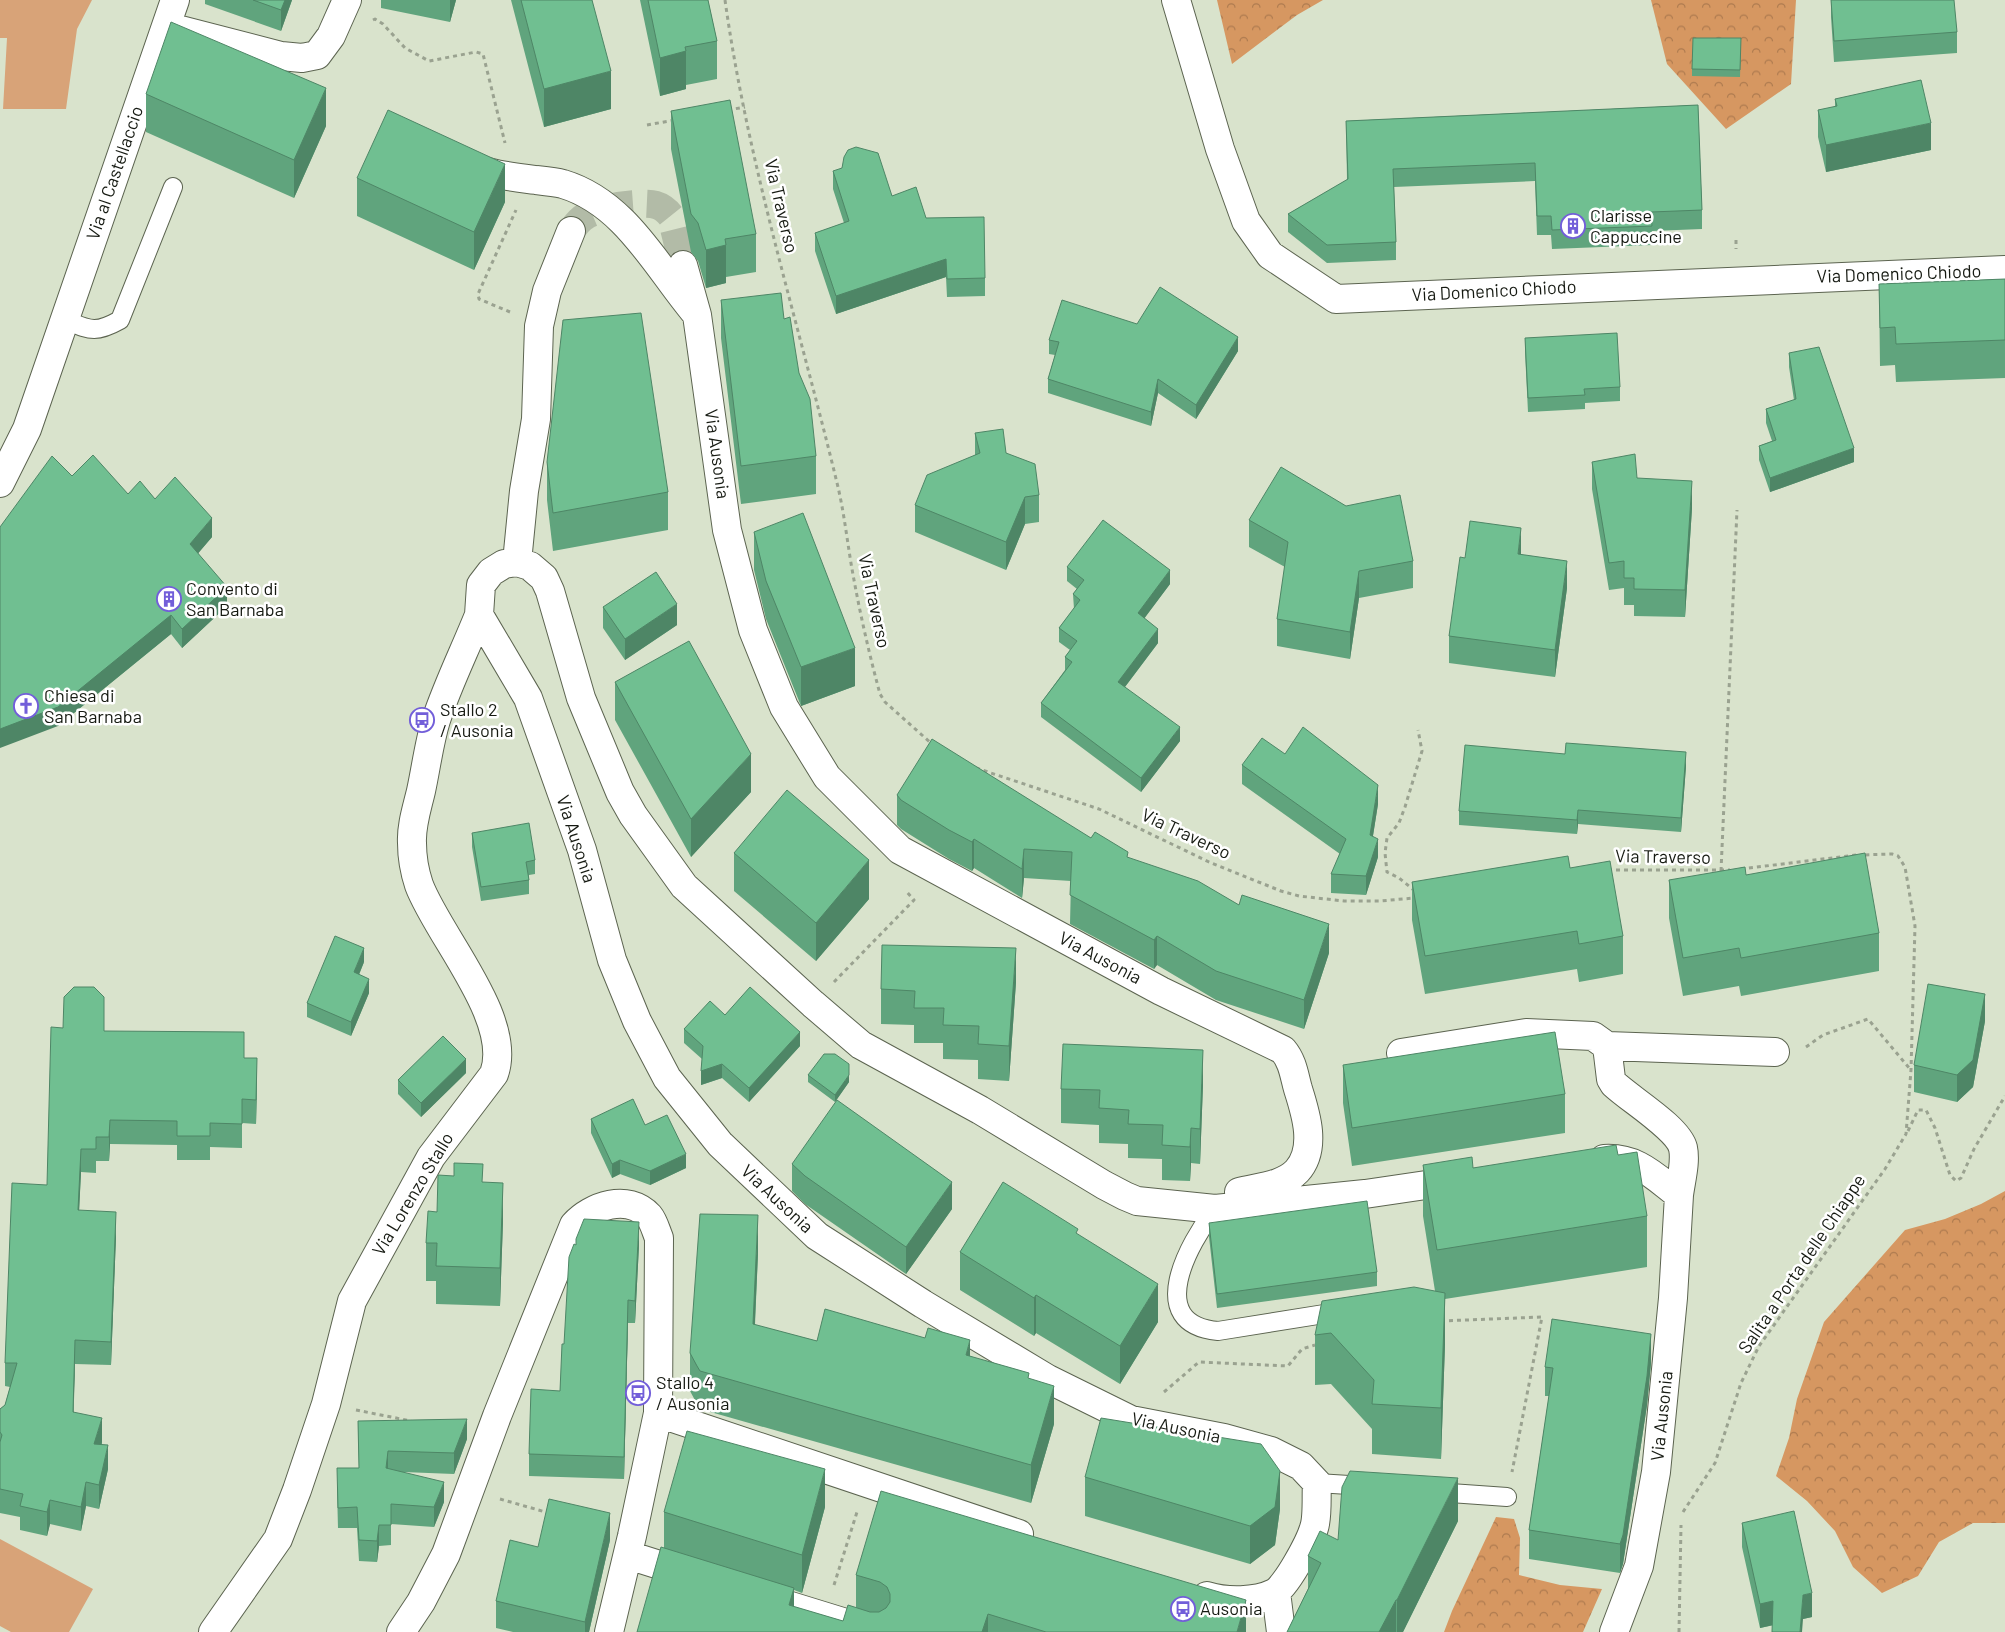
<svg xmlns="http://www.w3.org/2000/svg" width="2005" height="1632" font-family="Barlow,sans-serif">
  <defs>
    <pattern id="forest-crowns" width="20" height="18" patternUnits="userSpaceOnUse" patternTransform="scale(1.25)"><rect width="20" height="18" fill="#d69761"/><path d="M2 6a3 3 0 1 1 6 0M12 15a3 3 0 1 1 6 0" fill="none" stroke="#ad7a4f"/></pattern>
  </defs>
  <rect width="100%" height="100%" fill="#d9e3cc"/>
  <path fill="#d8a378" d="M 0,0 L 92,0 L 77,29 L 66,109 L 3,109 L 7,38 L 0,38 Z
    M 0,1539 L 93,1589 L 69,1632 L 11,1632 L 0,1626 Z"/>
  <path fill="url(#forest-crowns)" d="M 1217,0 L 1323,0 L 1297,15 L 1232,64 Z
    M 1651,0 L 1796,0 L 1791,84 L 1726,129 L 1667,64 Z
    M 2005,1191 L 2005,1523 L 1973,1523 L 1939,1542 L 1918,1576 L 1882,1593 L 1853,1567 L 1835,1531 L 1807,1501 L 1776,1476 L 1789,1438 L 1797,1399 L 1824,1322 L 1905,1230 L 1945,1219 L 1981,1204 Z
    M 1496,1517 L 1514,1519 L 1520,1538 L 1519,1575 L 1560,1585 L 1602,1589 L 1583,1632 L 1444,1632 L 1452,1611 Z"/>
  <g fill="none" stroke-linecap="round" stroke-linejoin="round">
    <path stroke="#b2bba7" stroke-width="28" stroke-dasharray="28 14" stroke-linecap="butt" d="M 571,231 C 575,226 579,220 584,217 C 598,207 639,201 656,205 C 663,207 667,211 671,216 L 683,265"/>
    <defs>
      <path id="lane" d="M 65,320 C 90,330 95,334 120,320 L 173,187
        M 1215,1209 C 1189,1243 1143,1324 1218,1331 L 1343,1311
        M 1317,1483 L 1365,1486
        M 1436,1492 L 1507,1497"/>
      <path id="street" d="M 1176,0 L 1220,149 L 1246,221 L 1270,255 L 1336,299 L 2005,270
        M 169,27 L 281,56 L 302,58 L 317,55 L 331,36 L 347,0
        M 469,166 C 491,175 514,177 536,180 C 545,181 555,182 563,184 C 626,203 657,268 697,315 L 683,265
        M 697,315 L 727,530 L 753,630 L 784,707 L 827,777 L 900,850 L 1161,991 L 1283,1050 C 1293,1062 1294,1075 1298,1089 C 1306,1114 1317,1149 1297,1171 C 1283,1186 1259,1187 1239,1192
        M 0,483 L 27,429 L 175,0
        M 517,562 L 524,491 L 536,419 L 539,326 L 547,291 L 571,231
        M 1607,1046 L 1775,1052
        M 1401,1053 L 1526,1033 L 1593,1036 L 1607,1046 L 1611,1079 L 1614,1084 C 1631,1100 1678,1128 1683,1148 C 1686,1162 1681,1180 1679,1195
        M 1604,1159 C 1637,1157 1654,1176 1679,1195 L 1673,1298 L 1656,1472 L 1639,1566 L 1614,1632
        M 658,1413 L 1019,1534
        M 628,1555 L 691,1575
        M 1276,1592 L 1281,1632
        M 758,1596 L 875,1632
        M 1207,1596 C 1226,1602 1256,1602 1274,1593 C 1286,1587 1310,1542 1314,1528 C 1318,1517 1316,1495 1317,1483 L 1301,1466 L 1271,1451 L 1224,1438 L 1131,1420 L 1048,1379 L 923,1304 L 817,1236 L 720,1144 L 667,1078 L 637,1021 L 612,960 L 582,850 L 528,698 L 479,615 L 481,585 L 491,572 L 504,564 L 517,562 L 530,566 L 544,578 L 550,591 L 581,698 L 620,792 L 633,815 L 684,886 L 813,1004 L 861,1045 L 980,1110 L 1104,1185 L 1125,1196 L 1137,1201 L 1215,1209 L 1365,1194 L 1460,1180
        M 213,1632 L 278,1539 L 297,1490 L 326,1404 L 352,1301 L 431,1157 L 494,1074 C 514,1019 438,936 419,885 C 415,873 412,856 412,843 C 411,826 417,808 421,791 C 426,768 429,743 436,720 C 448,684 465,650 479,615
        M 401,1632 L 421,1602 L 446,1554 L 497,1416 L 574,1225 C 591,1206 628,1193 649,1216 C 654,1222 656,1231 659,1238 L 658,1413 L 632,1536 L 609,1632"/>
    </defs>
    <use href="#lane" stroke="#5c6450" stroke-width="20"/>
    <use href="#street" stroke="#5c6450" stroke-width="30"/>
    <path stroke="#9aa290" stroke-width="3" stroke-dasharray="4 4" stroke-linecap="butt" d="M 725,0 C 748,165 799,325 838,487 C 845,517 848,549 854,580 C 861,618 870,657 880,694 L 885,702 L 932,744
      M 373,20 L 375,19 L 383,24 L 405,48 L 429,61 L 476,52 L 483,54 L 505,143
      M 728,110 L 745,107
      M 647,125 L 675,120
      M 1736,240 L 1736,249
      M 510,312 L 479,299 L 478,294 L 516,210
      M 976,768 L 1099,809 L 1209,862 L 1281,891 L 1299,896 L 1344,901 L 1380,901 L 1414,898
      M 1741,869 L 1856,855
      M 1608,870 L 1730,870
      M 1721,871 L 1737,510
      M 1415,891 L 1399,878 L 1387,872 L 1385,853 L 1387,838 L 1399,823 L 1405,807 L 1422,751 L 1418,730
      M 834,982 L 914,900 L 907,892
      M 1806,1047 L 1823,1035 L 1868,1019 L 1910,1069
      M 1908,1131 L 1918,1110 L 1926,1110 L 1935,1128 L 1950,1175 L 1956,1181 L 1961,1178 L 1974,1149 L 2005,1096
      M 1441,1321 L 1542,1317 L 1512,1472
      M 1164,1392 L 1199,1362 L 1288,1366 L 1302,1349 L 1315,1345
      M 356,1410 L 411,1421
      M 500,1499 L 549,1513
      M 1683,1512 L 1715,1463 L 1741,1383 L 1759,1346 L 1885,1169 L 1906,1134 L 1911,1070 L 1915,926 L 1905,867 L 1898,856 L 1892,854 L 1862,855
      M 834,1585 L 857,1512
      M 1679,1632 L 1681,1525"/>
    <use href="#lane" stroke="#fff" stroke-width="18"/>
    <use href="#street" stroke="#fff" stroke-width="28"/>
  </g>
  <path fill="#60a47d" d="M 205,0 L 292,0 L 281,31 L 205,4 Z
    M 381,0 L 456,0 L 450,22 L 381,8 Z
    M 511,0 L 592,0 L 611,109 L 544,127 Z
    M 640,0 L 708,0 L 717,41 L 717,79 L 686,85 L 686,89 L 660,96 Z
    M 1831,0 L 1957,32 L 1957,53 L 1834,62 L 1831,17 Z
    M 1741,38 L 1740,77 L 1692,76 L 1692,69 Z
    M 146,94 L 326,126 L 294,198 L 146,132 Z
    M 1835,99 L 1931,150 L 1826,172 L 1818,137 L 1818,110 L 1835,107 Z
    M 1698,105 L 1702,210 L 1702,229 L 1652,231 L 1652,245 L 1552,249 L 1551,235 L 1537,235 L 1535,181 L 1394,187 L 1396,242 L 1396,260 L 1327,263 L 1288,232 L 1288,214 L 1347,180 L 1346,121 Z
    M 671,111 L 756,234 L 756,272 L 726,277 L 726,283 L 706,288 L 698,261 L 691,252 L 671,149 Z
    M 833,171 L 892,196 L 926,218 L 985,278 L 985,296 L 947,297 L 946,277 L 836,314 L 815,251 L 815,233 L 844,223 L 833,189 Z
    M 357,178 L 505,202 L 474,270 L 357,216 Z
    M 2005,279 L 2005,378 L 1896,382 L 1895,365 L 1880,366 L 1879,284 Z
    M 721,300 L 784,319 L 799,373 L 816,456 L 816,494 L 741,504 L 721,338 Z
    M 1137,324 L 1238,351 L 1196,419 L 1158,393 L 1151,426 L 1048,393 L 1048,379 L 1055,355 L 1049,354 L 1049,340 Z
    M 1525,338 L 1620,387 L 1620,401 L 1585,403 L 1585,409 L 1528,412 L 1525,352 Z
    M 1789,353 L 1854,462 L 1770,492 L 1759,460 L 1759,446 L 1772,441 L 1766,423 L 1766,409 L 1794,400 L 1789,367 Z
    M 975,433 L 1006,453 L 1039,495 L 1039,522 L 1025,524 L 1006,570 L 915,532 L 915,505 L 975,455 Z
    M 547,462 L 668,492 L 668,530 L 553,551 L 547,500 Z
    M 1592,462 L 1637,478 L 1692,508 L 1685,617 L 1634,616 L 1634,605 L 1624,605 L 1624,588 L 1609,590 L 1592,489 Z
    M 72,476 L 128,494 L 155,499 L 212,537 L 198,553 L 227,606 L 182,648 L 171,634 L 58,726 Z
    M 1249,520 L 1413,561 L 1413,588 L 1359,598 L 1350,659 L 1277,646 L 1277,619 L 1285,567 L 1249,547 Z
    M 754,532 L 855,686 L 801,706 L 766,619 L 754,570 Z
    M 1521,554 L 1567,588 L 1555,677 L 1449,663 L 1449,636 L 1465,558 Z
    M 1067,567 L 1170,584 L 1144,618 L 1158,643 L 1125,687 L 1180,741 L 1141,792 L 1041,717 L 1041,703 L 1065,670 L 1065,657 L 1070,650 L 1059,642 L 1059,628 L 1074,609 L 1073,594 L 1077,589 L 1067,581 Z
    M 603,607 L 677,625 L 625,660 L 603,628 Z
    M 615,682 L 751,792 L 691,857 L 615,720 Z
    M 1285,754 L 1378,804 L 1373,836 L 1378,857 L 1366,895 L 1331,893 L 1331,874 L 1340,854 L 1242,784 L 1242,765 Z
    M 1686,766 L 1681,832 L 1578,824 L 1577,834 L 1459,825 L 1459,811 Z
    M 897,795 L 1091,838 L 1128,858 L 1239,905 L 1329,953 L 1304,1029 L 1216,1000 L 1157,965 L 1154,969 L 1070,924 L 1071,881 L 1024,878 L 1022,898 L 974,868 L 972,871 L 949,859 L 901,829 L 897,825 Z
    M 472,833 L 535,860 L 535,874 L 529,875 L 529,894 L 481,901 L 472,847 Z
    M 734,853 L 869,899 L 816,961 L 734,891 Z
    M 1746,875 L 1879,933 L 1879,971 L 1741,996 L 1739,986 L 1683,996 L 1669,918 L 1669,880 Z
    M 1412,882 L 1623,936 L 1623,974 L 1579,982 L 1577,969 L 1425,994 L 1412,920 Z
    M 364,962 L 359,975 L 369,993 L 351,1036 L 307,1017 L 307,1003 Z
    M 1016,982 L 1009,1081 L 978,1079 L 978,1060 L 943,1059 L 943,1043 L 914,1043 L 914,1025 L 881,1024 L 881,989 Z
    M 725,1015 L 800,1046 L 749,1102 L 722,1078 L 701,1085 L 702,1059 L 684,1043 L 684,1029 Z
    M 1985,1021 L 1973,1087 L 1957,1102 L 1914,1092 L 1914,1065 Z
    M 104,1031 L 244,1058 L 257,1082 L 256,1124 L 242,1123 L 242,1148 L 210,1147 L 210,1160 L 177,1160 L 177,1145 L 110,1144 L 109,1161 L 96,1161 L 96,1173 L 81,1172 L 79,1210 L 116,1236 L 111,1365 L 75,1364 L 73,1412 L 102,1442 L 102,1444 L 108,1469 L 99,1509 L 86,1506 L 81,1531 L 50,1524 L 47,1536 L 20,1530 L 20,1517 L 0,1513 L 0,1409 L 5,1405 L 10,1387 L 5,1386 L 5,1363 L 47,1185 Z
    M 1343,1065 L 1565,1094 L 1565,1133 L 1352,1166 L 1343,1103 Z
    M 466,1073 L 421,1117 L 398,1094 L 398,1080 Z
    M 808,1075 L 849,1082 L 835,1102 L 808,1082 Z
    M 1203,1084 L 1200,1164 L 1191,1163 L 1190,1181 L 1162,1180 L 1162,1159 L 1128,1158 L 1128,1144 L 1099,1143 L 1099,1125 L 1061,1123 L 1061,1089 Z
    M 591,1119 L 645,1125 L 686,1168 L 650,1185 L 620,1174 L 612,1178 L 591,1133 Z
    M 1618,1155 L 1647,1216 L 1647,1267 L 1445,1299 L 1445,1344 L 1441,1459 L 1372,1454 L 1372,1429 L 1331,1384 L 1315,1385 L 1315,1335 L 1435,1291 L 1423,1216 L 1423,1165 L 1473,1168 Z
    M 792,1164 L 952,1209 L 906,1274 L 805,1204 L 792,1191 Z
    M 483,1182 L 503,1221 L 500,1306 L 436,1304 L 436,1281 L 426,1281 L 426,1243 L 437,1212 Z
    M 1209,1223 L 1377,1272 L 1377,1286 L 1217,1308 L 1209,1237 Z
    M 1078,1235 L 1158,1322 L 1120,1384 L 1036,1333 L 1034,1336 L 960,1290 L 960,1252 Z
    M 639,1245 L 635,1323 L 628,1323 L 624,1479 L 529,1476 L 529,1454 L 560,1391 L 564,1344 Z
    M 758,1253 L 755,1325 L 817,1341 L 970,1356 L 1029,1379 L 1054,1424 L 1031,1503 L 700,1409 L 697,1404 L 690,1391 L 690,1353 Z
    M 1651,1363 L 1647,1405 L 1623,1564 L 1620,1573 L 1529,1559 L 1529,1530 L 1549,1396 L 1545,1396 L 1545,1367 Z
    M 358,1421 L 467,1439 L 454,1474 L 403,1472 L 444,1502 L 434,1527 L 391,1524 L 391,1545 L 379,1546 L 377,1562 L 359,1561 L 357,1528 L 338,1528 L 337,1489 L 359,1468 Z
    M 1085,1477 L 1280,1509 L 1275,1545 L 1250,1564 L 1085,1516 Z
    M 825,1507 L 802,1593 L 794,1590 L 794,1607 L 843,1621 L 856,1608 L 856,1575 L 1246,1632 L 637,1632 L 664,1548 L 664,1512 Z
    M 1458,1521 L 1403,1632 L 1287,1632 L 1308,1589 L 1308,1556 L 1338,1540 Z
    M 1742,1523 L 1812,1617 L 1760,1628 L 1742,1547 Z
    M 610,1540 L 589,1632 L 513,1632 L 496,1628 L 496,1601 Z"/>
  <path fill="#4e8666" d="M 285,0 L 292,0 L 281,31 L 281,10 Z
    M 450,0 L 456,0 L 450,22 Z
    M 686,51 L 686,89 L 660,96 L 660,58 Z
    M 611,71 L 611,109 L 544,127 L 544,89 Z
    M 326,88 L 326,126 L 294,198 L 294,160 Z
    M 1931,123 L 1931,150 L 1826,172 L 1826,145 Z
    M 505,164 L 505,202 L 474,270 L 474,232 Z
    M 726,245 L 726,283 L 706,288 L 706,250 Z
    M 946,259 L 946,277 L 836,314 L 836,296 Z
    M 1238,337 L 1238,351 L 1196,419 L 1196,405 Z
    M 1158,379 L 1158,393 L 1151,426 L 1151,412 Z
    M 1854,448 L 1854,462 L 1770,492 L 1770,478 Z
    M 1692,481 L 1692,508 L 1685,617 L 1685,590 Z
    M 1025,497 L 1025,524 L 1006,570 L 1006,542 Z
    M 212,518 L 212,537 L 190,563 L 190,544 Z
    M 1521,528 L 1521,555 L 1518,554 Z
    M 1567,561 L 1567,588 L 1555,677 L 1555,650 Z
    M 1170,570 L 1170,584 L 1138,627 L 1138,613 Z
    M 1359,571 L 1359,598 L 1350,659 L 1350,632 Z
    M 227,587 L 227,606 L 182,648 L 182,629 Z
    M 677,604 L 677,625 L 625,660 L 625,639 Z
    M 171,615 L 171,634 L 58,726 L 0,748 L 0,729 Z
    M 1158,629 L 1158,643 L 1118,696 L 1118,682 Z
    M 855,648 L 855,686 L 801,706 L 801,667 Z
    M 1180,727 L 1180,741 L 1141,792 L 1141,778 Z
    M 1686,752 L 1686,766 L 1681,832 L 1681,818 Z
    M 751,754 L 751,792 L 691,857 L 691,819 Z
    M 1378,785 L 1378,804 L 1370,854 L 1370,835 Z
    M 1578,810 L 1578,824 L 1577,834 L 1577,820 Z
    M 974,839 L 974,868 L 972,871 L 972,842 Z
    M 1378,839 L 1378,857 L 1366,895 L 1366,876 Z
    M 1024,849 L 1024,878 L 1022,898 L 1022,869 Z
    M 869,860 L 869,899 L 816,961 L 816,923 Z
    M 1329,924 L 1329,953 L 1304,1029 L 1304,1000 Z
    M 1157,936 L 1157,965 L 1154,969 L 1154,940 Z
    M 364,948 L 364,962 L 354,986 L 354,972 Z
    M 1016,948 L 1016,982 L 1009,1081 L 1009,1046 Z
    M 369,979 L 369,993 L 351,1036 L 351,1022 Z
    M 1985,994 L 1985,1021 L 1973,1087 L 1957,1102 L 1957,1075 Z
    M 800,1032 L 800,1046 L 749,1102 L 749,1088 Z
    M 1203,1050 L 1203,1084 L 1200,1164 L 1200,1129 Z
    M 257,1058 L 257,1082 L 256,1124 L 256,1100 Z
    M 466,1059 L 466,1073 L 421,1117 L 421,1103 Z
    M 722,1064 L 722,1078 L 701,1085 L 701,1071 Z
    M 849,1075 L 849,1082 L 835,1102 L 835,1095 Z
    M 110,1120 L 110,1144 L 109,1161 L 109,1137 Z
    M 1191,1128 L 1191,1163 L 1190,1181 L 1190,1147 Z
    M 81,1149 L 81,1172 L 78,1234 L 78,1210 Z
    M 686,1154 L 686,1168 L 650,1185 L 650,1171 Z
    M 620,1160 L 620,1174 L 612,1178 L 612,1164 Z
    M 952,1182 L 952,1209 L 906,1274 L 906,1247 Z
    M 503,1183 L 503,1221 L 500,1306 L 500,1268 Z
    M 116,1212 L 116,1236 L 111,1365 L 111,1342 Z
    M 758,1215 L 758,1253 L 753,1362 L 753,1324 Z
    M 639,1222 L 639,1245 L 635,1323 L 635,1301 Z
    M 1158,1284 L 1158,1322 L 1120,1384 L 1120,1346 Z
    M 1445,1293 L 1445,1344 L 1441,1459 L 1441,1408 Z
    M 1036,1295 L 1036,1333 L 1034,1336 L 1034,1298 Z
    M 628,1300 L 628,1323 L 624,1479 L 624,1457 Z
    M 1651,1334 L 1651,1363 L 1647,1405 L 1623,1564 L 1620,1573 L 1620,1544 Z
    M 75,1340 L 75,1364 L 73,1436 L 73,1412 Z
    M 970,1340 L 970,1378 L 966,1355 Z
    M 1054,1386 L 1054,1424 L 1031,1503 L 1031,1465 Z
    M 102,1418 L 102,1442 L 94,1467 L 94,1444 Z
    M 467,1419 L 467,1439 L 454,1474 L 454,1453 Z
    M 108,1445 L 108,1469 L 99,1509 L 99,1485 Z
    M 388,1451 L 388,1472 L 386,1468 Z
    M 825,1469 L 825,1507 L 802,1593 L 802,1555 Z
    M 1280,1471 L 1280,1509 L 1275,1545 L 1250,1564 L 1250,1526 Z
    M 1458,1478 L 1458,1521 L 1403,1632 L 1397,1632 L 1397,1600 Z
    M 86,1482 L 86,1506 L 81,1531 L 81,1507 Z
    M 444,1482 L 444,1502 L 434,1527 L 434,1507 Z
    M 50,1500 L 50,1524 L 47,1536 L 47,1512 Z
    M 610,1513 L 610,1540 L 589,1632 L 585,1632 L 585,1622 Z
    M 379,1525 L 379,1546 L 377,1562 L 377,1541 Z
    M 794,1588 L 794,1623 L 789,1605 Z
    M 1812,1593 L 1812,1617 L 1803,1619 L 1802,1632 L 1800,1632 L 1803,1595 Z
    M 1246,1600 L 1246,1632 L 1237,1632 Z
    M 1396,1600 L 1396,1632 L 1379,1632 Z
    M 1773,1601 L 1773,1625 L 1760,1628 L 1760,1604 Z
    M 988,1614 L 988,1632 L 982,1632 Z"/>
  <path fill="#70bf91" stroke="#4e8666" d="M 253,0 L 285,0 L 281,10 Z
    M 521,0 L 592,0 L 611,71 L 544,89 Z
    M 648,0 L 708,0 L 717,41 L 685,47 L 686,51 L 660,58 Z
    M 1831,0 L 1954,0 L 1957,32 L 1834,41 Z
    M 171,22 L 326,88 L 294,160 L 146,94 Z
    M 1693,38 L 1741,38 L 1740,70 L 1692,69 Z
    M 1921,80 L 1931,123 L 1826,145 L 1818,110 L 1837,106 L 1835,99 Z
    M 730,100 L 756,234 L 725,239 L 726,245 L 706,250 L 698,223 L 691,214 L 671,111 Z
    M 1698,105 L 1702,210 L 1651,212 L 1652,226 L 1552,230 L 1551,216 L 1537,216 L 1535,163 L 1393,169 L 1396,242 L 1327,245 L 1288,214 L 1348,179 L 1346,121 Z
    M 388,110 L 505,164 L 474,232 L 357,178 Z
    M 856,147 L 878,153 L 892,196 L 916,187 L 926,218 L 984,217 L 985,278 L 947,279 L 946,259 L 836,296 L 815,233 L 849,221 L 833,171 L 842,168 L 844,157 L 848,150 Z
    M 2005,279 L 2005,340 L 1896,344 L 1895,327 L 1880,328 L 1879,284 Z
    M 1160,287 L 1238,337 L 1196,405 L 1158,379 L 1151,412 L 1048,379 L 1059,342 L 1049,340 L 1062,300 L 1137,324 Z
    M 781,293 L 784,319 L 790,317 L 799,373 L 810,399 L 816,456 L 741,466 L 721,300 Z
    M 641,313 L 668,492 L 553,513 L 547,462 L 563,320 Z
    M 1617,333 L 1620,387 L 1584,389 L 1585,395 L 1528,398 L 1525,338 Z
    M 1819,347 L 1854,448 L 1770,478 L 1759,446 L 1776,440 L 1766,409 L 1796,399 L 1789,353 Z
    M 1003,429 L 1006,453 L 1035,464 L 1039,495 L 1025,497 L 1006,542 L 915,505 L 927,475 L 980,453 L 975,433 Z
    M 1635,454 L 1637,478 L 1692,481 L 1685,590 L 1634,589 L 1634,578 L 1624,578 L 1624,561 L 1609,563 L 1592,462 Z
    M 93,455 L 128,494 L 140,481 L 155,499 L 175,477 L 212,518 L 190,544 L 227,587 L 182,629 L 171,615 L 58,707 L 0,729 L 0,527 L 52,456 L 72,476 Z
    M 1281,467 L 1346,506 L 1400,495 L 1413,561 L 1359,571 L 1350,632 L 1277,619 L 1288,542 L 1249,520 Z
    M 803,513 L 855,648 L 801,667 L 766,581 L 754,532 Z
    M 1103,520 L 1170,570 L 1138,613 L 1158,629 L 1118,682 L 1180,727 L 1141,778 L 1041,703 L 1072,662 L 1065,657 L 1077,641 L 1059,628 L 1080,600 L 1073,594 L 1084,580 L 1067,567 Z
    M 1470,521 L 1521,528 L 1518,554 L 1567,561 L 1555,650 L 1449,636 L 1460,557 L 1465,558 Z
    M 656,572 L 677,604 L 625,639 L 603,607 Z
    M 689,641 L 751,754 L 691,819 L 615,682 Z
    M 1303,727 L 1378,785 L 1370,835 L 1378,839 L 1366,876 L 1331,874 L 1346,839 L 1242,765 L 1262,738 L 1285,754 Z
    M 932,739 L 1091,838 L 1095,832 L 1128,852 L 1127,857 L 1198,881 L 1239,905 L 1242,895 L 1329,924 L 1304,1000 L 1216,971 L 1157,936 L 1154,940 L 1070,895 L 1072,852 L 1024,849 L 1022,869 L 974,839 L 972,842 L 949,830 L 901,800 L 897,795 Z
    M 1566,743 L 1686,752 L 1681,818 L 1578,810 L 1577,820 L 1459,811 L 1465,745 L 1565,754 Z
    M 787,790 L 869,860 L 816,923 L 734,853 Z
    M 529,823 L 535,860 L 526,862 L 529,880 L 481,887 L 472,833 Z
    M 1865,853 L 1879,933 L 1741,958 L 1739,948 L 1683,958 L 1669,880 L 1745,867 L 1746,875 Z
    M 1568,856 L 1570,868 L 1610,861 L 1623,936 L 1579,944 L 1577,931 L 1425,956 L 1412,882 Z
    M 335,936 L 364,948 L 354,972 L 369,979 L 351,1022 L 307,1003 Z
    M 882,945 L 1016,948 L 1009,1046 L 978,1044 L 979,1026 L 943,1025 L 944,1008 L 914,1008 L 915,991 L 881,989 Z
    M 1928,984 L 1985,994 L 1973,1060 L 1957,1075 L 1914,1065 Z
    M 74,987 L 94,987 L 104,997 L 104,1031 L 244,1032 L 244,1058 L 257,1058 L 256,1100 L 242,1099 L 242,1124 L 210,1123 L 210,1136 L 177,1136 L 177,1121 L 110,1120 L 109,1137 L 96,1137 L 96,1149 L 81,1149 L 78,1210 L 116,1212 L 111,1342 L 75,1340 L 73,1412 L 102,1418 L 94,1444 L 108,1445 L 99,1485 L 86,1482 L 81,1507 L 50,1500 L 47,1512 L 20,1506 L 23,1494 L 0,1489 L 0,1442 L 2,1435 L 0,1432 L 0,1409 L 5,1405 L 17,1363 L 5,1363 L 12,1183 L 47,1185 L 51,1027 L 63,1028 L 64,997 Z
    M 750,987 L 800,1032 L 749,1088 L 722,1064 L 701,1071 L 703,1046 L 684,1029 L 710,1001 L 725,1015 Z
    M 1555,1032 L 1565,1094 L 1352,1128 L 1343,1065 Z
    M 443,1036 L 466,1059 L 421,1103 L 398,1080 Z
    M 1063,1044 L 1203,1050 L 1200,1129 L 1191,1128 L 1190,1147 L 1162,1145 L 1163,1125 L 1128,1124 L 1129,1110 L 1099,1108 L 1100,1090 L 1061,1089 Z
    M 824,1054 L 835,1054 L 849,1064 L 849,1075 L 835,1095 L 808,1075 Z
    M 633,1099 L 645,1125 L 667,1115 L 686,1154 L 650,1171 L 620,1160 L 612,1164 L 591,1119 Z
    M 837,1100 L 952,1182 L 906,1247 L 805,1176 L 792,1164 Z
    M 1616,1145 L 1618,1155 L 1637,1152 L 1647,1216 L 1437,1250 L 1423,1165 L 1472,1157 L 1473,1168 Z
    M 454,1163 L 483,1164 L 482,1182 L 503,1183 L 500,1268 L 436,1266 L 437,1243 L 426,1243 L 428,1211 L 437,1212 L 438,1175 L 454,1176 Z
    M 1003,1182 L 1078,1229 L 1076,1233 L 1158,1284 L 1120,1346 L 1036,1295 L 1034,1298 L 960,1252 Z
    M 1367,1201 L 1377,1272 L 1217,1294 L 1209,1223 Z
    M 700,1214 L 758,1215 L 753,1324 L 817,1341 L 825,1309 L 925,1338 L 928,1328 L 970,1340 L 966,1355 L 1029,1373 L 1028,1378 L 1054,1386 L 1031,1465 L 700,1371 L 697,1366 L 690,1353 Z
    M 584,1219 L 639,1222 L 635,1301 L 628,1300 L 624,1457 L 529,1454 L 531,1389 L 560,1391 L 562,1344 L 564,1344 L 569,1257 L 574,1244 L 576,1245 L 576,1239 Z
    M 1414,1287 L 1445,1293 L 1441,1408 L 1372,1404 L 1374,1380 L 1331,1333 L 1315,1335 L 1322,1301 Z
    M 1552,1319 L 1651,1334 L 1647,1376 L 1623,1535 L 1620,1544 L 1529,1530 L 1553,1368 L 1545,1367 Z
    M 1101,1418 L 1261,1444 L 1280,1471 L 1275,1507 L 1250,1526 L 1085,1477 Z
    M 467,1419 L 454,1453 L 388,1451 L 386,1468 L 444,1482 L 434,1507 L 391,1504 L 391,1525 L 379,1525 L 377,1541 L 359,1540 L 357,1507 L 338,1508 L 337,1468 L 359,1468 L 358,1421 Z
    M 687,1431 L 825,1469 L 802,1555 L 664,1512 Z
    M 1350,1471 L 1458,1478 L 1397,1600 L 1396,1600 L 1379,1632 L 1287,1632 L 1321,1563 L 1308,1556 L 1320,1531 L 1338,1540 L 1342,1487 Z
    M 881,1491 L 1246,1600 L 1237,1632 L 1046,1632 L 988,1614 L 982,1632 L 637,1632 L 661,1547 L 794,1588 L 789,1605 L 843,1621 L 848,1605 L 870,1612 L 879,1612 L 886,1608 L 890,1602 L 890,1594 L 887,1587 L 880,1582 L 856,1575 Z
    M 549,1499 L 610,1513 L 585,1622 L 496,1601 L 510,1540 L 538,1547 Z
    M 1794,1511 L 1812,1593 L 1803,1595 L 1800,1632 L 1772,1632 L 1773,1601 L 1760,1604 L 1742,1523 Z"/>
  <defs>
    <symbol id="building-ring" viewBox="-11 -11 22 22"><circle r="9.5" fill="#fff" stroke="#725ed9" stroke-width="1.5"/><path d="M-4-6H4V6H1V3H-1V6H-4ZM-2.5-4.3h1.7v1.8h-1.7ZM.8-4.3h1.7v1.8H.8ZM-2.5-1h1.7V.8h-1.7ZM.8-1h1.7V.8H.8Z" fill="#725ed9"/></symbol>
    <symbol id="church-ring" viewBox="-11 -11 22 22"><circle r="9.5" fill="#fff" stroke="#725ed9" stroke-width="1.5"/><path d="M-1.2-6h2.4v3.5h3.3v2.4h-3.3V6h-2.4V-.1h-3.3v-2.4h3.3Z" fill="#725ed9"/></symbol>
    <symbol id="bus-ring" viewBox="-11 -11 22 22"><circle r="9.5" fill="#fff" stroke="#725ed9" stroke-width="1.5"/><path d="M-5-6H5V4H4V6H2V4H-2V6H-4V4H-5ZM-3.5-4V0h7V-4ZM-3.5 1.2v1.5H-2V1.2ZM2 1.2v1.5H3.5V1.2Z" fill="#725ed9"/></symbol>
  </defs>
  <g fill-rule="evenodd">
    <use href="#building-ring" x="1559" y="212" width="28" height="28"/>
    <use href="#building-ring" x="155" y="585" width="28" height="28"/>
    <use href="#church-ring" x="12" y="692" width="28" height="28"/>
    <use href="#bus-ring" x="408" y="706" width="28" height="28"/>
    <use href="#bus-ring" x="624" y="1379" width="28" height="28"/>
    <use href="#bus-ring" x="1169" y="1595" width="28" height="28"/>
  </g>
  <g text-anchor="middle" stroke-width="5" stroke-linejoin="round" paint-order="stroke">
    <g font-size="18" fill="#161a12" stroke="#fff">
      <text transform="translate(115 173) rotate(-71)" y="6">Via al Castellaccio</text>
      <text transform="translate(781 206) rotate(77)" y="6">Via Traverso</text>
      <text transform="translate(1899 274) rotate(-2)" y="6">Via Domenico Chiodo</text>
      <text transform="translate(1494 291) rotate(-3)" y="6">Via Domenico Chiodo</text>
      <text transform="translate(717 454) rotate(82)" y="6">Via Ausonia</text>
      <text transform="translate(874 601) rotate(78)" y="6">Via Traverso</text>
      <text transform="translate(1186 834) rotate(25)" y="6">Via Traverso</text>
      <text transform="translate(576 839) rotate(72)" y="6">Via Ausonia</text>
      <text transform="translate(1663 857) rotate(1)" y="6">Via Traverso</text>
      <text transform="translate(1100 958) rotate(28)" y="6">Via Ausonia</text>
      <text transform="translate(413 1194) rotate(-59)" y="6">Via Lorenzo Stallo</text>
      <text transform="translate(777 1199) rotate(43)" y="6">Via Ausonia</text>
      <text transform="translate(1802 1264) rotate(-56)" y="6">Salita a Porta delle Chiappe</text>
      <text transform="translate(1662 1416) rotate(-84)" y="6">Via Ausonia</text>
      <text transform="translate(1176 1428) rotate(12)" y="6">Via Ausonia</text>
    </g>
    <g font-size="18" fill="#161a12" stroke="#fff" text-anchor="start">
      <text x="1590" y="222">Clarisse<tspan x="1590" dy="21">Cappuccine</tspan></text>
      <text x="186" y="595">Convento di<tspan x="186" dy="21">San Barnaba</tspan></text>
      <text x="44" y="702">Chiesa di<tspan x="44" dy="21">San Barnaba</tspan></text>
      <text x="440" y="716">Stallo 2<tspan x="440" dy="21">/ Ausonia</tspan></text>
      <text x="656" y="1389">Stallo 4<tspan x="656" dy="21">/ Ausonia</tspan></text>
      <text x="1200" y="1615">Ausonia</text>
    </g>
  </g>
</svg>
